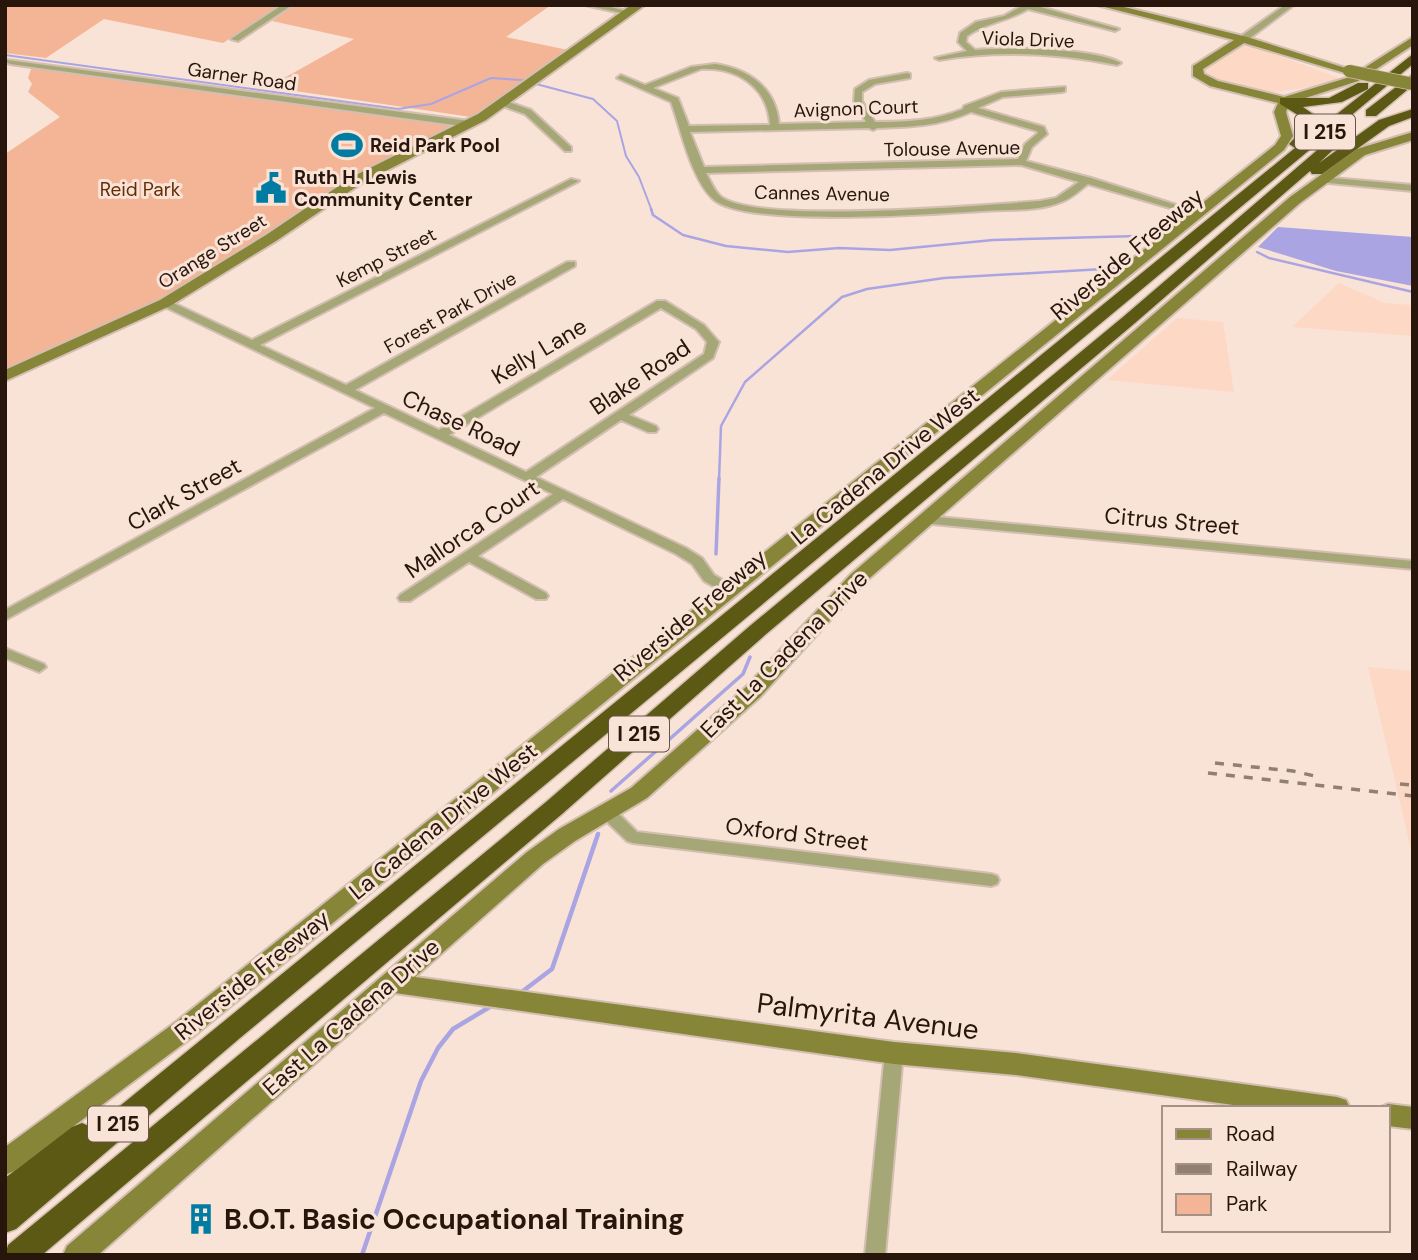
<svg xmlns="http://www.w3.org/2000/svg" width="1418" height="1260" font-family="'DM Sans',sans-serif">
  <rect width="100%" height="100%" fill="#f9e3d7"/>
  <path fill="#fdd8c5" d="M 1241,46 L 1252,46 L 1339,78 L 1330,84 L 1270,93 L 1219,81 L 1205,73 L 1206,69 Z
    M 1339,283 L 1385,303 L 1413,305 L 1413,336 L 1292,327 Z
    M 1177,318 L 1223,322 L 1234,392 L 1107,380 Z
    M 1368,667 L 1413,671 L 1413,859 L 1399,798 Z"/>
  <path fill="#f3b595" d="M 5,5 L 281,5 L 223,43 L 104,19 L 46,58 L 5,53 Z
    M 295,5 L 551,5 L 506,37 L 568,50 L 471,117 L 268,87 L 354,39 L 272,21 Z
    M 32,66 L 455,123 L 457,128 L 356,178 L 270,236 L 150,308 L 5,374 L 5,154 L 60,117 L 28,92 L 32,84 L 28,78 Z"/>
  <path fill="#aaa5e2" d="M 1278,227 L 1413,237 L 1413,286 L 1336,271 L 1258,247 Z"/>
  <g fill="none" stroke-linecap="round" stroke-linejoin="round">
    <path stroke="#aaa5e2" stroke-width="2" d="M 5,55 L 398,109 L 431,104 L 491,78 L 521,80 L 593,99 L 617,121 L 626,156 L 639,177 L 652,211"/>
    <path stroke="#aaa5e2" stroke-width="2.5" d="M 651,209 L 653,215 L 683,235 L 726,246 L 788,252 L 839,248 L 890,250 L 993,240 L 1138,236
      M 1257,252 L 1269,258 L 1413,292
      M 719,480 L 721,426 L 745,382 L 842,297 L 867,289 L 944,278 L 1121,268"/>
    <path stroke="#aaa5e2" stroke-width="3.5" d="M 716,554 L 719,478
      M 611,791 L 743,674 L 750,657"/>
    <path stroke="#aaa5e2" stroke-width="4.5" d="M 523,991 L 552,969 L 598,834
      M 362,1255 L 421,1081 L 438,1048 L 453,1029 L 493,1005"/>
    <defs>
      <path id="street" d="M 282,5 L 292,5 L 238,41 L 231,39 Z
        M 585,5 L 603,5 L 630,12 L 626,14 Z
        M 1017,5 L 1033,5 L 1119,29 L 1115,31 L 1028,9 C 1006,22 987,22 967,36 L 966,42 L 975,50 C 1007,47 1095,48 1121,63 L 1117,65 C 1057,53 999,50 939,60 L 935,58 L 967,51 L 958,42 L 960,33 L 976,22 L 1004,16 L 1020,7 Z
        M 1285,5 L 1294,5 L 1246,41 L 1240,41 L 1240,37 Z
        M 7,60 L 469,121 L 473,124 L 469,127 L 10,64 L 6,62 Z
        M 715,64 C 749,69 776,88 779,124 L 866,122 L 854,101 L 855,89 L 869,80 L 907,73 L 910,74 L 910,78 L 875,84 L 862,92 L 862,101 L 875,122 C 906,122 934,121 963,109 L 964,106 L 1001,92 L 1065,87 L 1065,91 L 1062,92 L 1003,97 L 978,108 L 1044,127 L 1047,134 L 1032,147 L 1026,161 L 1091,178 L 1202,213 L 1194,215 L 1088,184 C 1080,190 1071,199 1061,202 C 1038,212 1007,209 982,211 C 934,214 744,228 713,199 C 691,179 681,129 671,102 L 617,78 L 621,75 L 645,85 L 691,67 ZM 701,69 C 737,67 768,87 770,125 L 689,126 L 678,98 L 653,88 ZM 971,112 L 1037,131 L 1038,133 L 1025,144 L 1018,159 L 704,167 L 690,132 L 869,128 L 873,130 L 877,128 C 911,127 940,126 971,112 ZM 1021,165 L 1079,182 L 1056,198 L 1040,201 C 986,205 754,225 720,196 C 714,190 710,180 706,173 Z
        M 503,100 L 531,110 L 571,147 L 571,151 L 565,151 L 525,114 L 500,105 L 499,103 Z
        M 1321,177 L 1413,185 L 1413,191 L 1318,182 L 1318,178 Z
        M 571,179 L 579,181 L 260,345 L 346,385 L 567,262 L 575,262 L 575,266 L 355,390 L 439,430 L 657,301 L 665,301 L 704,325 L 717,340 L 719,342 L 713,358 L 629,415 L 656,426 L 658,429 L 656,432 L 648,432 L 621,420 L 536,477 L 686,548 L 702,558 L 714,575 L 735,587 L 737,590 L 735,593 L 725,593 L 704,581 L 692,564 L 676,554 L 563,499 L 478,556 L 546,593 L 548,596 L 546,599 L 536,599 L 469,562 L 410,601 L 400,601 L 398,598 L 400,595 L 553,494 L 384,413 L 5,620 L 5,610 L 375,408 L 161,305 L 161,301 L 169,301 L 252,340 ZM 661,308 L 696,329 L 707,342 L 704,354 L 526,472 L 449,435 Z
        M 927,516 L 1413,561 L 1413,569 L 922,523 L 921,520 Z
        M 5,648 L 44,664 L 46,667 L 39,672 L 5,658 Z
        M 608,807 L 614,809 L 637,832 L 991,874 L 997,876 L 999,880 L 997,884 L 991,886 L 633,843 L 627,841 L 602,817 L 600,813 L 602,809 Z
        M 894,1045 L 900,1048 L 903,1053 L 885,1255 L 865,1255 L 885,1053 L 888,1048 Z"/>
      <path id="secondary" d="M 631,5 L 645,5 L 486,120 L 362,183 L 276,241 L 170,306 L 5,381 L 5,370 L 160,300 L 266,235 L 352,177 L 478,114 Z
        M 1097,5 L 1116,5 L 1247,37 L 1355,71 L 1345,73 L 1244,43 L 1203,69 L 1204,74 L 1218,81 L 1284,97 L 1350,77 L 1413,37 L 1413,45 L 1358,81 L 1290,103 L 1286,112 L 1293,136 L 1284,150 L 195,1035 L 14,1171 L 5,1175 L 5,1147 L 177,1021 L 1275,145 L 1281,136 L 1274,112 L 1278,103 L 1210,86 L 1193,76 L 1193,66 L 1234,40 Z
        M 1413,132 L 1413,140 L 1365,155 L 1300,203 L 864,583 L 760,697 L 647,798 L 575,841 L 543,864 L 415,977 L 894,1042 L 1016,1053 L 1337,1097 L 1346,1100 L 1350,1108 L 1255,1108 L 1016,1075 L 894,1064 L 395,993 L 98,1255 L 63,1255 L 67,1246 L 527,852 L 559,829 L 631,788 L 746,687 L 850,575 L 1290,197 L 1357,149 Z
        M 1388,1104 L 1413,1107 L 1413,1129 L 1388,1126 L 1388,1108 L 1378,1108 Z"/>
      <path id="highway" d="M 1413,54 L 1413,64 L 240,1038 L 16,1229 L 5,1233 L 5,1178 L 72,1127 L 82,1123 L 93,1128 L 1295,148 L 1289,144 L 1304,128 L 1306,120 L 1280,104 L 1280,98 L 1329,98 L 1358,83 L 1368,83 L 1368,89 L 1342,102 L 1303,107 L 1320,119 L 1313,133 Z
        M 1413,74 L 1413,85 L 1376,116 L 1366,116 L 1366,110 Z
        M 1413,109 L 1413,117 L 1389,126 L 1322,174 L 1312,174 L 1310,171 L 1135,323 L 765,635 L 562,814 L 42,1255 L 5,1255 L 8,1245 L 546,802 L 751,625 L 1123,317 L 1322,146 L 1334,149 L 1319,163 L 1379,120 Z"/>
    </defs>
    <use href="#street" stroke="#d3beb2" stroke-width="4"/>
    <use href="#secondary" stroke="#d3beb2" stroke-width="4"/>
    <use href="#highway" stroke="#d3beb2" stroke-width="3"/>
    <use href="#street" fill="#a6a776" fill-rule="evenodd"/>
    <use href="#secondary" fill="#878638" fill-rule="evenodd"/>
    <use href="#highway" fill="#5b5913" fill-rule="evenodd"/>
    <path stroke="#937e73" stroke-width="3.5" stroke-dasharray="9 9" stroke-linecap="butt" d="M 1215,763 L 1293,771 L 1319,777
      M 1208,773 L 1413,796
      M 1400,784 L 1413,785"/>
    <defs>
      <path id="secondary-bridge" d="M 1349,71 L 1413,84"/>
    </defs>
    <use href="#secondary-bridge" stroke="#d3beb2" stroke-width="14" stroke-linecap="butt"/>
    <use href="#secondary-bridge" stroke="#878638" stroke-width="12"/>
  </g>
  <defs>
    <symbol id="stadium-bare" viewBox="-9 -9 18 18"><path d="M0-5a6.5 5 0 1 0 0 10a6.5 5 0 1 0 0-10ZM-3.5-1.8h7v3.6h-7Z" fill="#007ca2" stroke="#f9e3d7" stroke-width="2.5" paint-order="stroke"/></symbol>
    <symbol id="civic-bare" viewBox="-9 -9 18 18"><path d="M-.6-6.5H3V-4.5H.6V-3L4-1V1h2V6H-6V1h2V-1L-.6-3ZM-1.2 2.5V6h2.4V2.5Z" fill="#007ca2" stroke="#f9e3d7" stroke-width="2.5" paint-order="stroke"/></symbol>
    <symbol id="building-bare" viewBox="-9 -9 18 18"><path d="M-4-6H4V6H1V3H-1V6H-4ZM-2.5-4.3h1.7v1.8h-1.7ZM.8-4.3h1.7v1.8H.8ZM-2.5-1h1.7V.8h-1.7ZM.8-1h1.7V.8H.8Z" fill="#007ca2" stroke="#f9e3d7" stroke-width="2.5" paint-order="stroke"/></symbol>
  </defs>
  <g fill-rule="evenodd">
    <use href="#stadium-bare" x="325" y="123" width="44" height="44"/>
    <use href="#civic-bare" x="249" y="166" width="44" height="44"/>
    <use href="#building-bare" x="179" y="1197" width="44" height="44"/>
  </g>
  <g text-anchor="middle" stroke-width="6" stroke-linejoin="round" paint-order="stroke">
    <g font-size="19" fill="#28150b" stroke="#f9e3d7">
      <text transform="translate(1028 39) rotate(2)" y="7">Viola Drive</text>
      <text transform="translate(242 76) rotate(8)" y="7">Garner Road</text>
      <text transform="translate(856 108) rotate(-2)" y="7">Avignon Court</text>
      <text transform="translate(952 148) rotate(-1)" y="7">Tolouse Avenue</text>
      <text transform="translate(822 193) rotate(1)" y="7">Cannes Avenue</text>
      <text transform="translate(212 251) rotate(-32)" y="7">Orange Street</text>
      <text transform="translate(386 257) rotate(-27)" y="7">Kemp Street</text>
      <text transform="translate(450 312) rotate(-29)" y="7">Forest Park Drive</text>
    </g>
    <g font-size="19" font-weight="bold" fill="#28150b" stroke="#f9e3d7" text-anchor="start">
      <text x="370" y="152">Reid Park Pool</text>
      <text x="294" y="184">Ruth H. Lewis<tspan x="294" dy="22">Community Center</tspan></text>
    </g>
    <g font-size="19" fill="#652c05" stroke="#f9e3d7">
      <text x="140" y="196">Reid Park</text>
    </g>
    <g fill="#f9e3d7" stroke="#675348" stroke-width="2">
      <rect x="1295" y="114.5" width="60" height="35" rx="5"/>
      <rect x="609" y="716.5" width="60" height="35" rx="5"/>
      <rect x="88" y="1106.5" width="60" height="35" rx="5"/>
    </g>
    <g font-size="21" font-weight="bold" fill="#28150b">
      <text x="1325" y="139">I 215</text>
      <text x="639" y="741">I 215</text>
      <text x="118" y="1131">I 215</text>
    </g>
    <g font-size="23" fill="#28150b" stroke="#f9e3d7">
      <text transform="translate(1127 254) rotate(-40)" y="8">Riverside Freeway</text>
      <text transform="translate(539 351) rotate(-31)" y="8">Kelly Lane</text>
      <text transform="translate(640 377) rotate(-34)" y="8">Blake Road</text>
      <text transform="translate(461 423) rotate(25)" y="8">Chase Road</text>
      <text transform="translate(885 466) rotate(-39)" y="8">La Cadena Drive West</text>
      <text transform="translate(184 494) rotate(-29)" y="8">Clark Street</text>
      <text transform="translate(1172 521) rotate(5)" y="8">Citrus Street</text>
      <text transform="translate(472 529) rotate(-34)" y="8">Mallorca Court</text>
      <text transform="translate(690 615) rotate(-40)" y="8">Riverside Freeway</text>
      <text transform="translate(784 654) rotate(-45)" y="8">East La Cadena Drive</text>
      <text transform="translate(443 821) rotate(-39)" y="8">La Cadena Drive West</text>
      <text transform="translate(797 834) rotate(7)" y="8">Oxford Street</text>
      <text transform="translate(252 975) rotate(-39)" y="8">Riverside Freeway</text>
      <text transform="translate(351 1017) rotate(-41)" y="8">East La Cadena Drive</text>
    </g>
    <g font-size="28" fill="#28150b" stroke="#f9e3d7">
      <text transform="translate(868 1016) rotate(7)" y="10">Palmyrita Avenue</text>
    </g>
    <g font-size="28" font-weight="bold" fill="#28150b" stroke="#f9e3d7" text-anchor="start">
      <text x="224" y="1229">B.O.T. Basic Occupational Training</text>
    </g>
  </g>
  <rect width="1418" height="1260" fill="none" stroke="#28150b" stroke-width="14"/>
  <rect x="1162" y="1106" width="228" height="126" fill="#f9e3d7" stroke="#a59185" stroke-width="2"/>
  <rect x="1176" y="1129" width="35" height="10" fill="#878638" stroke="#a59185" stroke-width="2"/>
  <text x="1226" y="1141" font-size="21" fill="#28150b">Road</text>
  <rect x="1176" y="1164" width="35" height="10" fill="#937e73" stroke="#a59185" stroke-width="2"/>
  <text x="1226" y="1176" font-size="21" fill="#28150b">Railway</text>
  <rect x="1176" y="1194" width="35" height="21" fill="#f3b595" stroke="#a59185" stroke-width="2"/>
  <text x="1226" y="1211" font-size="21" fill="#28150b">Park</text>
</svg>
